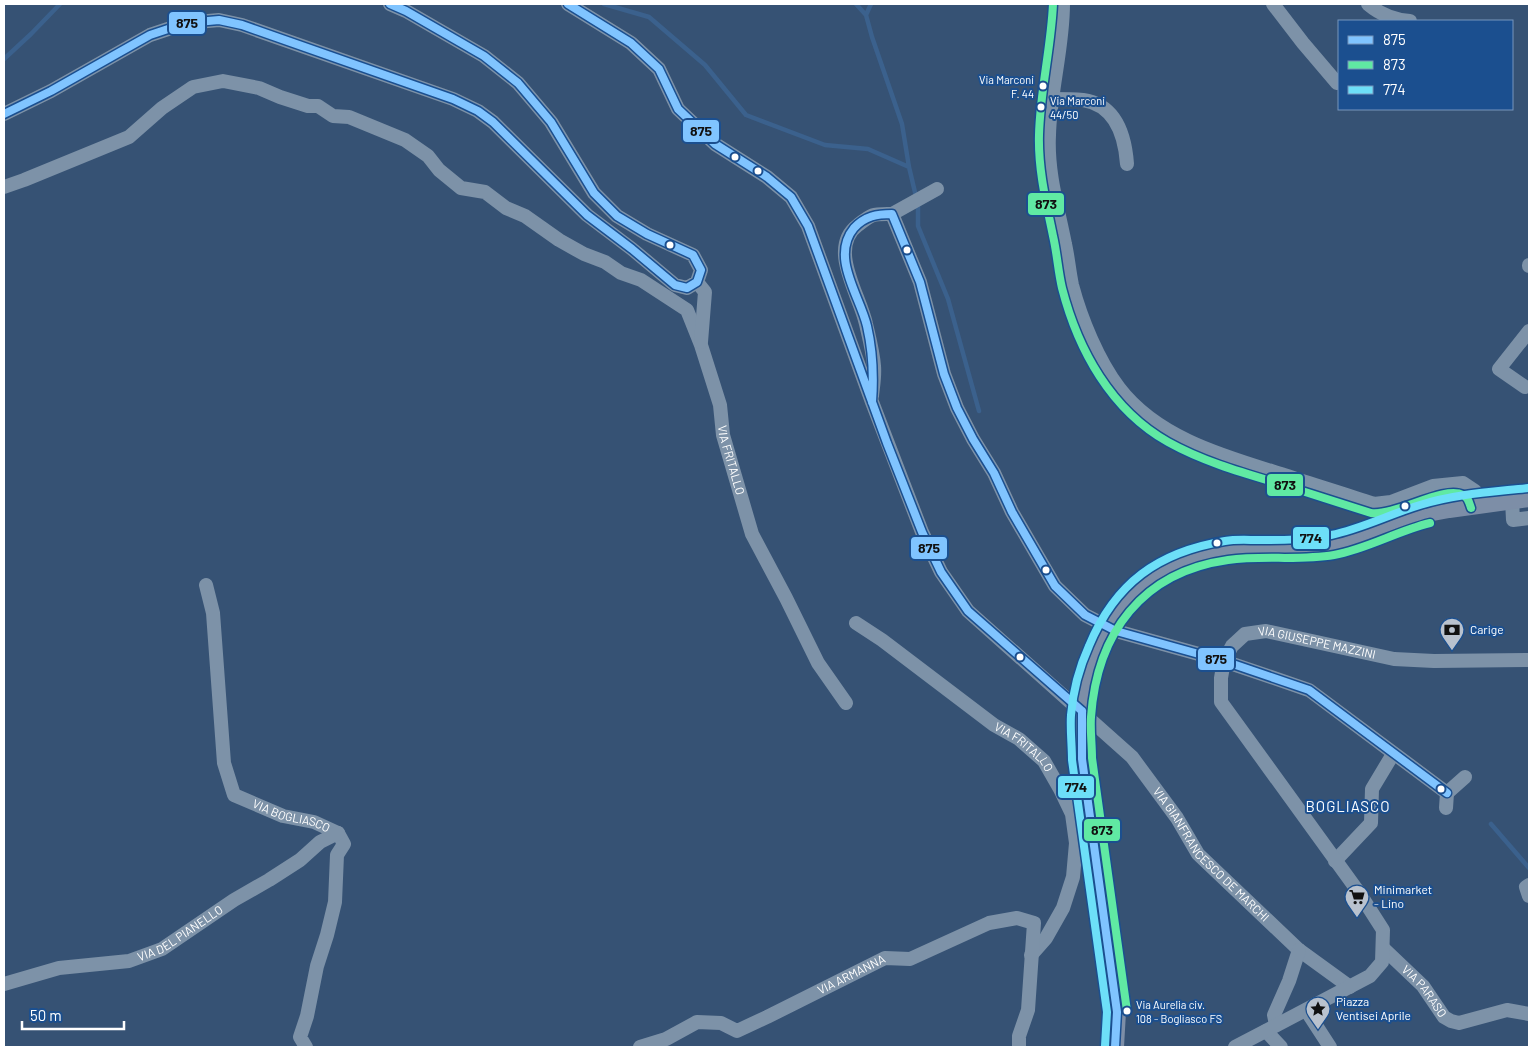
<svg xmlns="http://www.w3.org/2000/svg" width="1533" height="1051" font-family="Barlow,sans-serif">
  <rect width="100%" height="100%" fill="#365274"/>
  <g fill="none" stroke-linecap="round" stroke-linejoin="round">
    <path stroke="#3b618d" stroke-width="4.5" d="M 604,4 L 649,17 L 705,65 L 746,115 L 825,145 L 868,149 L 909,167 L 918,205 L 918,226 L 948,299 L 979,411
      M 856,4 L 866,15 L 872,37 L 902,124 L 909,167
      M 866,15 L 871,4
      M 4,59 L 31,34 L 60,4
      M 1491,824 L 1529,868"/>
    <path stroke="#546c89" stroke-width="18" stroke-dasharray="18 9" stroke-linecap="butt" d="M 1082,759 L 1113,984"/>
    <g stroke="#7d92a8" stroke-width="14">
      <path id="s1" d="M 568,4 L 631,43 L 659,69 L 678,109 L 715,144 L 767,177 L 791,197 L 808,226 L 872,402 L 922,532 L 941,572 L 968,611 L 1132,757 L 1177,818 L 1198,854 L 1299,950 L 1350,987"/>
      <path d="M 1063,4 C 1063,48 1050,91 1049,135 C 1047,172 1058,208 1065,244 C 1068,257 1069,271 1072,285 C 1081,319 1098,360 1119,388 C 1158,439 1226,457 1284,475 C 1314,485 1344,494 1374,504 L 1391,502 L 1433,486 L 1463,483 L 1475,491 L 1480,504"/>
      <path d="M 1273,4 L 1303,43 L 1337,83"/>
      <path d="M 1368,4 C 1380,14 1394,20 1410,21"/>
      <path d="M 1052,99 C 1062,99 1073,99 1083,100 C 1116,105 1125,136 1127,164"/>
      <path d="M 4,114 L 51,91 L 150,35 L 186,23 L 219,20 L 242,25 L 453,99 L 478,111 L 493,122 L 587,215 L 632,249 L 675,285 L 687,288 L 697,282 L 701,270 L 693,255 L 647,234 L 617,216 L 594,193 L 551,122 L 518,83 L 484,56 L 406,11 L 390,4"/>
      <path id="s2" d="M 4,187 L 24,180 L 129,137 L 162,108 L 193,87 L 223,81 L 259,88 L 280,97 L 308,106 L 318,106 L 333,116 L 349,117 L 405,140 L 428,156 L 439,170 L 461,188 L 485,192 L 506,208 L 525,216 L 559,240 L 584,254 L 605,262 L 621,273 L 641,280 L 687,310 L 701,345 L 720,405 L 723,435 L 752,534 L 786,598 L 818,663 L 846,703"/>
      <path d="M 892,214 L 937,189"/>
      <path d="M 1529,266 L 1529,265"/>
      <path d="M 697,282 L 705,292 L 701,342"/>
      <path d="M 1525,387 L 1499,369 L 1529,331"/>
      <path d="M 872,396 C 873,386 875,376 874,366 C 873,352 869,337 866,324 C 860,295 827,248 858,225 C 873,213 873,214 892,214 L 920,282 L 944,374 L 957,408 L 973,439 L 994,473 L 1012,512 L 1055,586 L 1085,615 L 1116,631 L 1224,661 L 1309,690 L 1447,793"/>
      <path d="M 1512,500 L 1513,520 L 1529,518"/>
      <path id="s3" d="M 206,585 L 213,613 L 224,763 L 234,795 L 283,816 L 314,822 L 338,833 L 344,844 L 337,855 L 335,902 L 327,935 L 317,966 L 307,1016 L 300,1037 L 306,1047"/>
      <path id="s4" d="M 856,623 L 882,640 L 994,725 L 1019,739 L 1044,761 L 1060,789 L 1072,814 L 1076,843 L 1073,877 L 1063,908 L 1046,938 L 1031,955"/>
      <path d="M 1447,793 L 1465,777"/>
      <path d="M 1446,808 L 1447,793"/>
      <path d="M 1335,861 L 1371,823 L 1372,789 L 1393,754"/>
      <path d="M 1529,885 L 1526,887 L 1529,896"/>
      <path id="s5" d="M 1383,948 L 1423,986 L 1444,1017 L 1451,1021 L 1459,1023 L 1507,1010 L 1529,1014"/>
      <path id="s6" d="M 4,984 L 59,968 L 129,961 L 162,949 L 234,900 L 269,880 L 300,860 L 320,842 L 338,833"/>
      <path d="M 1306,1010 L 1330,1047"/>
      <path d="M 1276,1025 L 1274,1015 L 1289,981 L 1299,950"/>
      <path d="M 1266,1031 L 1281,1047"/>
      <path id="s7" d="M 640,1047 L 666,1039 L 697,1022 L 721,1023 L 737,1031 L 767,1017 L 885,958 L 910,959 L 989,923 L 1017,918 L 1034,923 L 1028,1010 L 1019,1036 L 1019,1047"/>
      <path id="s8" d="M 1235,1047 L 1370,976 L 1382,962 L 1383,930 L 1360,894 L 1221,702 L 1221,678 L 1224,661 L 1232,646 L 1245,634 L 1266,631 L 1394,659 L 1434,661 L 1529,660"/>
    </g>
    <path stroke="#7d8ea7" stroke-width="18" d="M 1355,539 L 1422,514 L 1449,509 L 1529,498
      M 1082,759 L 1082,711 L 1084,693
      M 1113,984 L 1117,1012 L 1115,1047"/>
    <path stroke="#7d8ea7" stroke-width="18" d="M 1084,693 C 1100,632 1121,587 1182,562 C 1197,556 1214,551 1230,550 C 1253,549 1276,551 1299,549 C 1318,547 1336,544 1355,539"/>
    <defs>
      <path id="bus-1" d="M 568,4 L 631,43 L 659,69 L 678,109 L 715,144 L 767,177 L 791,197 L 808,226 L 887,443 L 922,532 L 941,572 L 968,611 L 1082,711
        M 4,114 L 51,91 L 150,35 L 186,23 L 219,20 L 242,25 L 453,99 L 478,111 L 493,122 L 587,215 L 632,249 L 675,285 L 687,288 L 697,282 L 701,270 L 693,255 L 647,234 L 617,216 L 594,193 L 551,122 L 518,83 L 484,56 L 406,11 L 390,4
        M 872,402 C 874,375 873,352 867,326 C 860,296 830,257 854,228 C 865,216 877,214 892,214 L 920,282 L 944,374 L 957,408 L 973,439 L 994,473 L 1012,512 L 1055,586 L 1085,615 L 1116,631 L 1224,661 L 1309,690 L 1447,793
        M 1082,711 L 1082,759 L 1117,1012 L 1115,1047"/>
      <path id="bus-2" d="M 1053,4 C 1051,48 1040,91 1039,135 C 1038,169 1046,202 1053,236 C 1057,253 1058,271 1062,288 C 1078,350 1111,410 1168,442 C 1202,461 1240,472 1277,483 C 1309,493 1340,503 1371,513 C 1396,516 1444,485 1463,495 C 1468,497 1469,502 1471,508
        M 1127,1011 L 1092,758 C 1092,744 1090,730 1091,717 C 1097,633 1142,572 1228,560 C 1263,555 1299,561 1334,555 C 1367,549 1397,531 1430,523"/>
      <path id="bus-3" d="M 1105,1046 L 1107,1012 L 1072,760 C 1072,745 1070,730 1071,715 C 1073,691 1079,668 1089,646 C 1115,583 1158,552 1225,541 C 1236,539 1248,540 1259,540 C 1283,540 1307,540 1331,535 C 1361,529 1390,514 1420,505 C 1455,494 1492,492 1528,488"/>
    </defs>
    <use href="#bus-1" stroke="#1b4f8f" stroke-width="11"/>
    <use href="#bus-2" stroke="#1b4f8f" stroke-width="11"/>
    <use href="#bus-3" stroke="#1b4f8f" stroke-width="11"/>
    <use href="#bus-1" stroke="#80c4ff" stroke-width="8"/>
    <use href="#bus-2" stroke="#60e9a3" stroke-width="8"/>
    <use href="#bus-3" stroke="#6ddff8" stroke-width="8"/>
  </g>
  <defs>
    <symbol id="bank-pin" viewBox="-11 -11 22 30"><path d="M0 17L-7.5 6A9.5 9.5 0 1 1 7.5 6Z" fill="#b9c2ce" stroke="#1b4f8f"/><path d="M-6-4H6V4H-6ZM0-2.3a2.3 2.3 0 1 0 0 4.6a2.3 2.3 0 1 0 0-4.6Z" fill="#111"/></symbol>
    <symbol id="supermarket-pin" viewBox="-11 -11 22 30"><path d="M0 17L-7.5 6A9.5 9.5 0 1 1 7.5 6Z" fill="#b9c2ce" stroke="#1b4f8f"/><path d="M-6-5.5h2.5l.6 2H6L4.5 2H-2.5L-4.4-4H-6ZM-1.5 3.2a1.3 1.3 0 1 0 .1 0ZM3 3.2a1.3 1.3 0 1 0 .1 0Z" fill="#111"/></symbol>
    <symbol id="sight-pin" viewBox="-11 -11 22 30"><path d="M0 17L-7.5 6A9.5 9.5 0 1 1 7.5 6Z" fill="#b9c2ce" stroke="#1b4f8f"/><path d="M0-6L1.8-2.2L6-1.7L2.9 1.2L3.7 5.4L0 3.3L-3.7 5.4L-2.9 1.2L-6-1.7L-1.8-2.2Z" fill="#111"/></symbol>
  </defs>
  <g fill-rule="evenodd">
    <use href="#bank-pin" x="1438" y="616" width="28" height="38"/>
    <use href="#supermarket-pin" x="1343" y="883" width="28" height="38"/>
    <use href="#sight-pin" x="1304" y="995" width="28" height="38"/>
  </g>
  <g fill="#fff" stroke="#1b4f8f" stroke-width="2">
    <circle cx="1043" cy="86" r="4.5"/>
    <circle cx="1041" cy="107" r="4.5"/>
    <circle cx="735" cy="157" r="4.5"/>
    <circle cx="758" cy="171" r="4.5"/>
    <circle cx="670" cy="245" r="4.5"/>
    <circle cx="907" cy="250" r="4.5"/>
    <circle cx="1405" cy="506" r="4.5"/>
    <circle cx="1217" cy="543" r="4.5"/>
    <circle cx="1046" cy="570" r="4.5"/>
    <circle cx="1020" cy="657" r="4.5"/>
    <circle cx="1441" cy="789" r="4.5"/>
    <circle cx="1127" cy="1011" r="4.5"/>
  </g>
  <g text-anchor="middle" stroke-width="4" stroke-linejoin="round" paint-order="stroke">
    <g font-size="11" fill="#fff" stroke="#1b4f8f" text-anchor="start">
      <text x="1034" y="84" text-anchor="end">Via Marconi<tspan x="1034" dy="14">F. 44</tspan></text>
      <text x="1050" y="105">Via Marconi<tspan x="1050" dy="14">44/50</tspan></text>
      <text x="1136" y="1009">Via Aurelia civ.<tspan x="1136" dy="14">108 - Bogliasco FS</tspan></text>
    </g>
    <g font-size="12" fill="#fff" stroke="#1b4f8f">
      <text dy="4" stroke="none"><textPath href="#s2" startOffset="931">VIA FRITALLO</textPath></text>
      <text dy="4" stroke="none"><textPath href="#s8" startOffset="632">VIA GIUSEPPE MAZZINI</textPath></text>
      <text dy="4" stroke="none"><textPath href="#s4" startOffset="209">VIA FRITALLO</textPath></text>
      <text dy="4" stroke="none"><textPath href="#s3" startOffset="274">VIA BOGLIASCO</textPath></text>
      <text dy="4" stroke="none"><textPath href="#s1" startOffset="1098">VIA GIANFRANCESCO DE MARCHI</textPath></text>
      <text dy="4" stroke="none"><textPath href="#s6" startOffset="186">VIA DEL PIANELLO</textPath></text>
      <text dy="4" stroke="none"><textPath href="#s7" startOffset="232">VIA ARMANNA</textPath></text>
      <text dy="4" stroke="none"><textPath href="#s5" startOffset="60">VIA PARASO</textPath></text>
    </g>
    <g font-size="12" fill="#fff" stroke="#1b4f8f" text-anchor="start">
      <text x="1470" y="634">Carige</text>
      <text x="1374" y="894">Minimarket<tspan x="1374" dy="14">- Lino</tspan></text>
      <text x="1336" y="1006">Piazza<tspan x="1336" dy="14">Ventisei Aprile</tspan></text>
    </g>
    <g font-size="15" letter-spacing="1" fill="#fff" stroke="#1b4f8f">
      <text x="1348" y="812">BOGLIASCO</text>
    </g>
  </g>
  <g stroke="#1b4f8f" stroke-width="2">
    <rect x="168" y="11" width="38" height="24" rx="5" fill="#80c4ff"/>
    <rect x="682" y="119" width="38" height="24" rx="5" fill="#80c4ff"/>
    <rect x="1027" y="192" width="38" height="24" rx="5" fill="#60e9a3"/>
    <rect x="1266" y="473" width="38" height="24" rx="5" fill="#60e9a3"/>
    <rect x="1292" y="526" width="38" height="24" rx="5" fill="#6ddff8"/>
    <rect x="910" y="536" width="38" height="24" rx="5" fill="#80c4ff"/>
    <rect x="1197" y="647" width="38" height="24" rx="5" fill="#80c4ff"/>
    <rect x="1057" y="775" width="38" height="24" rx="5" fill="#6ddff8"/>
    <rect x="1083" y="818" width="38" height="24" rx="5" fill="#60e9a3"/>
  </g>
  <g font-size="14" text-anchor="middle" font-weight="bold" fill="#111">
    <text x="187" y="28">875</text>
    <text x="701" y="136">875</text>
    <text x="1046" y="209">873</text>
    <text x="1285" y="490">873</text>
    <text x="1311" y="543">774</text>
    <text x="929" y="553">875</text>
    <text x="1216" y="664">875</text>
    <text x="1076" y="792">774</text>
    <text x="1102" y="835">873</text>
  </g>
  <rect width="1533" height="1051" fill="none" stroke="#ffffff" stroke-width="10"/>
  <rect x="1338" y="20" width="175" height="90" fill="#1b4f8f" stroke="#7695bc"/>
  <rect x="1348" y="36" width="25" height="8" fill="#80c4ff" stroke="#7695bc"/>
  <text x="1383" y="45" font-size="15" fill="#ffffff">875</text>
  <rect x="1348" y="61" width="25" height="8" fill="#60e9a3" stroke="#7695bc"/>
  <text x="1383" y="70" font-size="15" fill="#ffffff">873</text>
  <rect x="1348" y="86" width="25" height="8" fill="#6ddff8" stroke="#7695bc"/>
  <text x="1383" y="95" font-size="15" fill="#ffffff">774</text>
  <path d="M22 1021v8h102v-8" fill="none" stroke="#ffffff" stroke-width="2.5"/>
  <text x="30" y="1021" font-size="15" fill="#ffffff" stroke="#1b4f8f" stroke-width="4" paint-order="stroke">50 m</text>
</svg>
